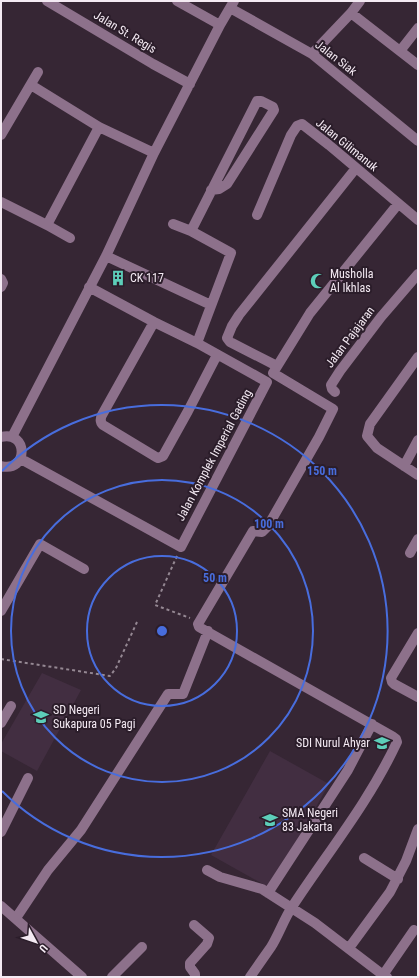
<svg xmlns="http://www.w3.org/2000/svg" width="419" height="978" font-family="'Roboto Condensed',sans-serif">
  <rect width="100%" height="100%" fill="#362634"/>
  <path fill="#422e41" d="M 42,673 L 81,690 L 37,771 L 1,751 L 1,744 Z
    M 270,751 L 329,784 L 270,888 L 211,855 Z"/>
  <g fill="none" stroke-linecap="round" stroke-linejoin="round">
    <path stroke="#958893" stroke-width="2" stroke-dasharray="3 3" stroke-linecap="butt" d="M 177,556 L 155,605 L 190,618
      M 1,659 L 110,676 L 116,668 L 137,622"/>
    <path stroke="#8d718b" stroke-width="10" d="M 47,1 L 153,64 L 190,84
      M 177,1 L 220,25
      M 230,8 L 312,54 L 418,141
      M 351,13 L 418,65
      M 400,51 L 418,28
      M 312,54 L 351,13 L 360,1
      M 31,85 L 99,127 L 154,153
      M 1,135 L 38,72
      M 1,202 L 47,225 L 99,127
      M 257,215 L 291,135 L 297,126 L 302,124 L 329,145 L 418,220
      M 173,224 L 191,231 L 231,253 L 197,343
      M 47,225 L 70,238
      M 191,231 L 255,105 L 257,101 L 261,101 L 273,107 L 274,110 L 227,184 L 219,189 L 211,190
      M 106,256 L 211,305
      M 1,279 L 3,283 L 1,287
      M 154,322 L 102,415 C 100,419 100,422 103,425 L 156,457 L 158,458 L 163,456 L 188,411 L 217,355
      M 418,357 L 370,424 L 367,436 L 377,448 L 418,475
      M 277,366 L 230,342 L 227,338 L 232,326 L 239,315 L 356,168
      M 335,392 L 332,389 L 331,385 L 340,371 L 381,317 L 418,274
      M 1,437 C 28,430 29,473 1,466
      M 12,437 L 106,256 L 154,153 L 220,25 L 234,1
      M 21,459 L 181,547 L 267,382 L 197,343 L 154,322 L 89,287
      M 404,466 L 418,440
      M 410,553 L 418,539
      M 1,611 L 40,544 L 84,569
      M 418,633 L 391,678 L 392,682 L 394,684 L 418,697
      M 1,723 L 11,706
      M 1,832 L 28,778
      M 364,858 L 398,879
      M 207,870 L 220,877 L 262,889 L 315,923 L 383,975 L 382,977
      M 268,893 L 348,770 L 372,724
      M 1,906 L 82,977
      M 16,918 L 48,870 L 81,830 L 168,694 L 183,694 L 208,631
      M 194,925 L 209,938 L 207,944 L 190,963 L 190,967 L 195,974 L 195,977
      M 349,948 L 390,892 L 406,861 L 418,829
      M 112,977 L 142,947
      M 250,977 C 257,967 264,957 271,947 C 279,934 284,919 292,907 C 328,852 369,802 397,742 L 396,739 L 392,736 L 199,627 L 198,624 L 253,531 L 262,532 L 268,526 L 319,437 L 333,409 L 273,373 L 310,313 L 398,204
      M 387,977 L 383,975 L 414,930"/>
  </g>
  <g fill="none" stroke="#486ddd" stroke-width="2">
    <circle cx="162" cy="631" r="75"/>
    <circle cx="162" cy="631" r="151"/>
    <path d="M2 471A226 226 0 1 1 2 791"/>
  </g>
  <defs>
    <symbol id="building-bare" viewBox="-9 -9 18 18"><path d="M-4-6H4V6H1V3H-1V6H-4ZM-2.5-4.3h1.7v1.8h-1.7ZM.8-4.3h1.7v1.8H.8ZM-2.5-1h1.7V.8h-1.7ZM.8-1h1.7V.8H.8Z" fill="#5dceb9" stroke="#2b1d2a" stroke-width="2.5" paint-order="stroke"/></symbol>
    <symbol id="mosque-bare" viewBox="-9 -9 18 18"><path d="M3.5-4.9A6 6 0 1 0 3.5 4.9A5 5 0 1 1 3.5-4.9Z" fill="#5dceb9" stroke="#2b1d2a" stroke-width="2.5" paint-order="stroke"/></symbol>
    <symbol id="school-bare" viewBox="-9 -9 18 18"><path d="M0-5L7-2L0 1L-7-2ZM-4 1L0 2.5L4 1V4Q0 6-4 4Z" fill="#5dceb9" stroke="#2b1d2a" stroke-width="2.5" paint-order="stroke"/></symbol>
  </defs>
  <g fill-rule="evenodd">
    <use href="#building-bare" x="107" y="267" width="22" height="22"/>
    <use href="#mosque-bare" x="307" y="270" width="22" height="22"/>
    <use href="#school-bare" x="30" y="706" width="22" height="22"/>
    <use href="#school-bare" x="371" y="732" width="22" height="22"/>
    <use href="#school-bare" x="259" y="809" width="22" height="22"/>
  </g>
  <g text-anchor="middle" stroke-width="4" stroke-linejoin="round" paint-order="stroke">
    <g font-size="12" fill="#f4eaf3" stroke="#2b1d2a">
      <text transform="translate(125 32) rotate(31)" y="4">Jalan St. Regis</text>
      <text transform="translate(336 58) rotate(38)" y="4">Jalan Siak</text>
      <text transform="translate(347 145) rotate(39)" y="4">Jalan Gilimanuk</text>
      <text transform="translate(350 337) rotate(-53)" y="4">Jalan Pajajaran</text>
      <text transform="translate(214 455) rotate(-62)" y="4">Jalan Komplek Imperial Gading</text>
    </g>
    <g font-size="12" fill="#f4eaf3" stroke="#2b1d2a" text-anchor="start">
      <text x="330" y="278">Musholla<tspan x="330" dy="14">Al Ikhlas</tspan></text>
      <text x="130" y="282">CK 117</text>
      <text x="53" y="714">SD Negeri<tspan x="53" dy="14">Sukapura 05 Pagi</tspan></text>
      <text x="370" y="747" text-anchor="end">SDI Nurul Ahyar</text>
      <text x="282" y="817">SMA Negeri<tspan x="282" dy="14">83 Jakarta</tspan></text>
    </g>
  </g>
  <circle cx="162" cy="631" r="6" fill="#486ddd" stroke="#2b1d2a" stroke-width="2"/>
  <g font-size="12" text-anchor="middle" font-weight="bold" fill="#486ddd" stroke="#2b1d2a" stroke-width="4" stroke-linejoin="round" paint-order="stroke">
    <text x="322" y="475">150 m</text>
    <text x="269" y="528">100 m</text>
    <text x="215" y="582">50 m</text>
  </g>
  <rect width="419" height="978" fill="none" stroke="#f4eaf3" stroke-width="4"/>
  <g transform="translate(36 942) rotate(130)" stroke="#2b1d2a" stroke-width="3" paint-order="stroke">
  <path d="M0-3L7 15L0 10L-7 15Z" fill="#f4eaf3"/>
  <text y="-6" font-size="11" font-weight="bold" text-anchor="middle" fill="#f4eaf3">U</text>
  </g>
</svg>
